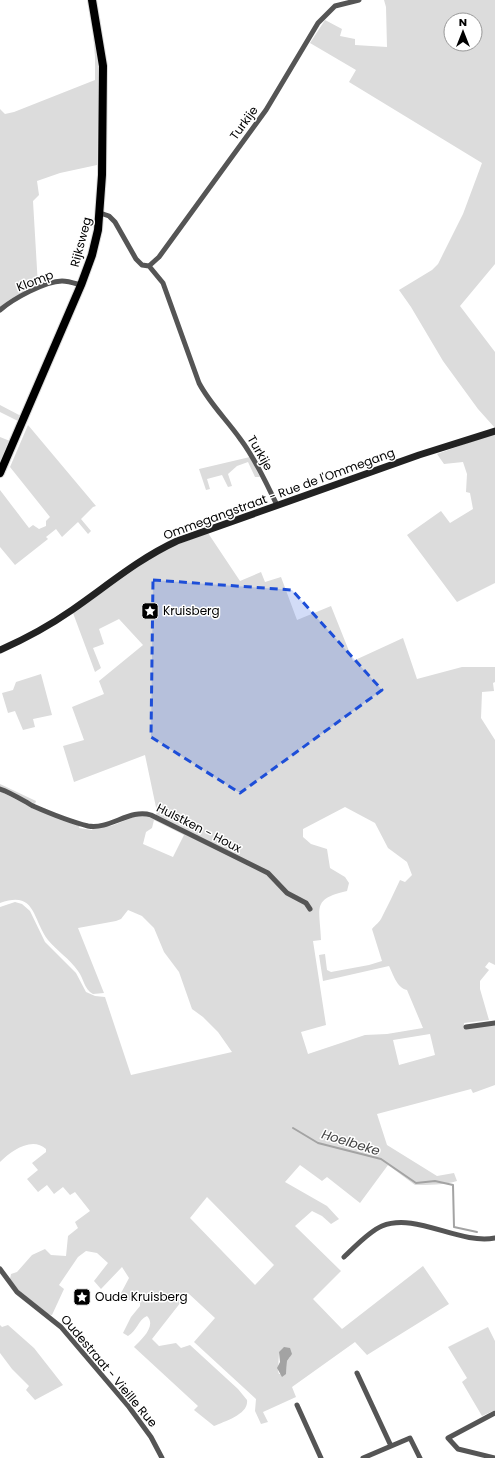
<svg xmlns="http://www.w3.org/2000/svg" width="495" height="1458" font-family="Poppins,sans-serif">
  <rect width="100%" height="100%" fill="#fff"/>
  <path fill="#dcdcdc" fill-rule="evenodd" d="M 384,0 L 495,0 L 495,264 L 460,306 L 495,352 L 495,428 L 478,409 L 443,361 L 411,307 L 399,290 L 432,270 L 438,264 L 463,214 L 482,163 L 349,82 L 356,70 L 310,43 L 325,20 L 342,29 L 340,36 L 355,39 L 355,45 L 387,47 L 386,7 ZM 451,20 L 475,20 L 475,44 L 451,44 Z
    M 93,34 L 99,65 L 97,165 L 60,173 L 37,181 L 39,195 L 33,201 L 38,286 L 0,308 L 0,109 L 5,114 L 14,112 L 95,80 L 95,57 Z
    M 0,405 L 21,416 L 18,421 L 0,412 Z
    M 28,425 L 96,506 L 93,507 L 81,519 L 91,531 L 88,534 L 78,522 L 62,537 L 56,529 L 46,537 L 48,539 L 15,565 L 0,547 L 0,490 L 29,528 L 33,525 L 39,529 L 46,526 L 46,521 L 50,517 L 10,467 Z
    M 495,433 L 495,583 L 457,602 L 407,535 L 441,511 L 450,523 L 473,509 L 470,493 L 466,492 L 467,474 L 463,462 L 444,464 L 437,454 Z
    M 0,437 L 10,441 L 0,461 Z
    M 250,457 L 260,477 L 255,477 L 248,462 L 237,466 L 228,474 L 232,486 L 228,487 L 222,475 L 207,479 L 210,489 L 206,490 L 199,469 Z
    M 208,533 L 240,581 L 261,572 L 265,582 L 281,577 L 297,620 L 331,606 L 353,661 L 403,638 L 417,679 L 462,667 L 495,667 L 495,682 L 493,683 L 494,691 L 482,692 L 481,718 L 495,740 L 495,965 L 489,962 L 485,967 L 489,970 L 480,981 L 480,989 L 489,1020 L 464,1023 L 465,1028 L 495,1025 L 495,1085 L 473,1093 L 471,1089 L 377,1114 L 387,1145 L 437,1176 L 454,1173 L 457,1181 C 446,1185 427,1185 415,1185 L 388,1165 L 360,1203 L 327,1177 L 322,1181 L 300,1165 L 285,1182 L 327,1206 L 339,1219 L 331,1224 L 322,1216 L 312,1211 L 295,1226 L 341,1271 L 313,1299 L 342,1329 L 423,1266 L 449,1304 L 367,1355 L 355,1342 L 292,1387 L 296,1397 L 263,1412 L 268,1422 L 261,1424 L 255,1411 L 256,1399 L 194,1342 L 215,1318 L 188,1293 L 152,1339 L 159,1346 L 176,1343 L 181,1348 L 190,1345 L 238,1389 L 247,1400 C 249,1414 225,1421 214,1426 L 194,1410 L 198,1406 L 134,1347 C 141,1340 157,1326 147,1316 C 138,1320 137,1331 128,1336 L 123,1333 L 131,1317 L 140,1306 L 140,1303 L 122,1298 L 120,1295 L 129,1278 L 122,1267 L 101,1289 L 94,1281 L 108,1263 L 97,1253 L 86,1251 L 78,1257 L 59,1285 L 64,1289 L 52,1315 C 37,1313 19,1291 10,1279 L 11,1274 L 17,1272 L 32,1255 L 45,1249 L 51,1255 L 66,1256 L 68,1236 L 78,1228 L 75,1222 L 90,1211 L 75,1192 L 70,1195 L 63,1187 L 54,1194 L 47,1185 L 38,1192 L 27,1179 L 38,1170 L 32,1163 L 46,1152 L 46,1149 C 32,1136 11,1151 0,1162 L 0,907 L 15,902 L 22,904 L 30,911 L 45,942 L 76,973 L 86,992 L 95,996 L 105,997 L 131,1075 L 232,1052 L 218,1032 L 203,1017 L 192,1009 L 179,972 L 164,952 L 154,928 L 142,916 L 128,910 L 121,919 L 116,921 L 78,928 L 104,993 L 93,994 C 84,989 84,979 78,971 C 70,959 57,951 48,940 C 32,919 36,890 0,903 L 0,791 L 34,809 L 80,825 L 79,828 L 92,830 L 93,828 L 111,826 L 139,815 L 155,817 L 157,812 L 145,755 L 74,782 L 63,746 L 84,740 L 72,707 L 104,694 L 99,681 L 143,645 L 119,619 L 99,629 L 104,644 L 93,648 L 101,668 L 95,672 L 73,613 L 145,562 L 171,547 ZM 345,807 L 375,823 L 388,848 L 407,862 L 412,875 L 405,882 L 400,880 C 394,893 388,905 382,917 C 380,922 375,925 372,929 L 382,961 L 369,965 L 331,972 L 327,970 L 325,954 L 319,955 L 323,981 L 389,966 C 393,974 397,988 407,990 L 423,1028 L 387,1034 L 365,1035 L 308,1054 L 301,1032 L 326,1025 L 313,941 L 321,940 C 320,908 311,899 347,891 L 349,883 L 345,877 L 330,868 L 327,849 L 311,844 L 303,837 L 303,829 ZM 154,820 L 184,835 L 173,857 L 143,844 L 146,832 L 152,828 ZM 430,1034 L 435,1055 L 399,1065 L 393,1040 ZM 207,1197 L 274,1265 L 255,1285 L 190,1218 ZM 279,1353 L 290,1357 L 287,1361 L 286,1374 L 279,1374 L 278,1371 Z
    M 41,674 L 52,715 L 33,719 L 35,727 L 23,730 L 15,711 L 8,713 L 2,693 L 13,690 L 16,682 Z
    M 0,784 L 36,801 L 35,804 L 0,787 Z
    M 0,1325 L 2,1327 L 8,1325 L 34,1348 L 63,1385 L 35,1400 L 26,1390 L 29,1386 L 12,1369 L 0,1353 Z
    M 488,1327 L 495,1341 L 495,1410 L 482,1416 L 462,1382 L 467,1378 L 448,1347 Z"/>
  <path fill="#a3a3a3" d="M 284,1347 L 290,1348 L 292,1354 L 287,1361 L 286,1374 L 282,1377 L 277,1368 L 280,1362 L 279,1352 Z"/>
  <g fill="none" stroke-linecap="round" stroke-linejoin="round">
    <path stroke="#a3a3a3" stroke-width="2" d="M 293,1128 L 318,1143 L 381,1159 L 416,1183 L 435,1181 L 453,1185 L 454,1227 L 477,1232"/>
    <defs>
      <path id="primary" d="M 0,473 L 81,285 L 92,255 L 98,230 L 102,175 L 103,66 L 92,0"/>
    </defs>
    <use href="#primary" stroke="#dbdbdb" stroke-width="10"/>
    <path stroke="#555" stroke-width="5" d="M 100,213 L 109,216 L 115,222 L 136,259 L 142,265 L 149,266 L 163,283 L 199,383 C 210,404 227,420 241,440 C 256,460 266,483 277,505
      M 149,266 L 159,257 L 266,110 L 318,23 L 335,6 L 359,0
      M 0,310 C 13,299 45,281 62,281 C 68,281 74,283 81,285
      M 0,789 C 12,793 22,800 33,806 C 49,813 72,822 88,826 C 110,830 130,808 151,815 L 268,873 L 287,893 L 306,903 L 310,909
      M 466,1027 L 495,1023
      M 344,1257 C 355,1247 368,1232 382,1226 C 416,1212 459,1245 495,1238
      M 0,1269 L 17,1292 L 61,1327 L 129,1407 L 151,1437 L 162,1458
      M 357,1373 L 391,1446
      M 297,1405 L 321,1458
      M 495,1413 L 448,1438 L 458,1449 L 495,1458
      M 363,1458 L 410,1438 L 420,1458"/>
    <path stroke="#222" stroke-width="7" d="M 0,650 C 25,639 49,626 72,610 C 107,586 138,559 177,541 L 419,455 L 495,431"/>
    <use href="#primary" stroke="#000" stroke-width="8"/>
  </g>
  <path fill="#1d4ed8" fill-opacity="0.2" stroke="#1d4ed8" stroke-width="3" stroke-dasharray="8 5" stroke-linejoin="round" d="M 153,580 L 292,590 L 382,690 L 240,793 L 151,737 Z"/>
  <defs>
    <symbol id="sight-square" viewBox="-11 -11 22 22"><rect x="-9" y="-9" width="18" height="18" rx="4" fill="#000" stroke="#fff"/><path d="M0-6L1.8-2.2L6-1.7L2.9 1.2L3.7 5.4L0 3.3L-3.7 5.4L-2.9 1.2L-6-1.7L-1.8-2.2Z" fill="#fff"/></symbol>
  </defs>
  <g fill-rule="evenodd">
    <use href="#sight-square" x="140" y="601" width="20" height="20"/>
    <use href="#sight-square" x="72" y="1287" width="20" height="20"/>
  </g>
  <g text-anchor="middle" stroke-width="3" stroke-linejoin="round" paint-order="stroke">
    <g font-size="12" fill="#000" stroke="#fff">
      <text transform="translate(244 123) rotate(-54)" y="4">Turkije</text>
      <text transform="translate(81 242) rotate(-75)" y="4">Rijksweg</text>
      <text transform="translate(35 281) rotate(-21)" y="4">Klomp</text>
      <text transform="translate(260 453) rotate(60)" y="4">Turkije</text>
      <text transform="translate(279 494) rotate(-20)" y="4">Ommegangstraat - Rue de l'Ommegang</text>
      <text transform="translate(199 828) rotate(27)" y="4">Hulstken - Houx</text>
      <text transform="translate(109 1371) rotate(50)" y="4">Oudestraat - Vieille Rue</text>
    </g>
    <g font-size="12" fill="#000" stroke="#fff" text-anchor="start">
      <text x="163" y="615">Kruisberg</text>
      <text x="95" y="1301">Oude Kruisberg</text>
    </g>
    <g font-size="13" font-style="italic" fill="#444" stroke="#fff">
      <text transform="translate(351 1142) rotate(17)" y="5">Hoelbeke</text>
    </g>
  </g>
  <g transform="translate(463 32)"><circle r="19" fill="#ffffff" stroke="#999999"/>
  <path d="M0-3L7 15L0 10L-7 15Z" fill="#000000"/>
  <text y="-6" font-size="11" font-weight="bold" text-anchor="middle" fill="#000000">N</text>
  </g>
</svg>
